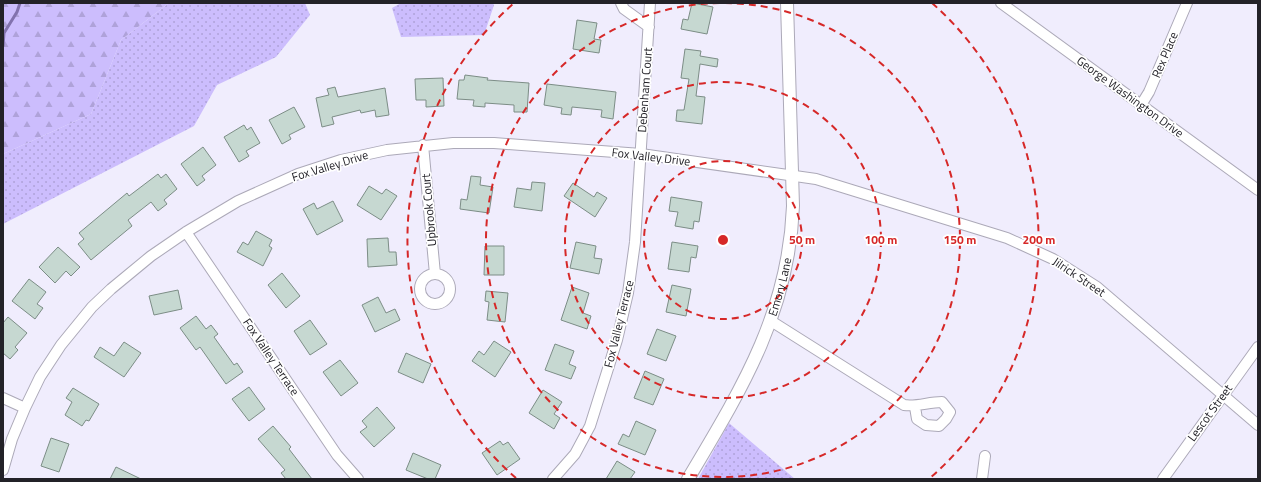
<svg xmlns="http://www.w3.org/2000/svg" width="1261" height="482" font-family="'Titillium Web',sans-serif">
  <defs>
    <pattern id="grass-dots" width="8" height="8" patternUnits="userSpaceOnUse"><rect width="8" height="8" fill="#ccbdfd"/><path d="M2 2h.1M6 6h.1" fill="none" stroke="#afa2d9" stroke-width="1.8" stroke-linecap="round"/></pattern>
    <pattern id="forest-firs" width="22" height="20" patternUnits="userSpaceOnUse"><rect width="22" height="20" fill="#ccbdfd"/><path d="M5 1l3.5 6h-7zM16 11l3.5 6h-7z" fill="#afa2d9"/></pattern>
  </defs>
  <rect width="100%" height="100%" fill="#f0edfd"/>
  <path fill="url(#grass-dots)" d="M 169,3 L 305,3 L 310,15 L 276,57 L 217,85 L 194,126 L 3,224 L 3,154 L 91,114 L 121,40 Z
    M 401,3 L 493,3 L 494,5 L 484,35 L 401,37 L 392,8 Z
    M 729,423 L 795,479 L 698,479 Z"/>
  <path fill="url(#forest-firs)" d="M 3,3 L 169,3 L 121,40 L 91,114 L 3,154 Z"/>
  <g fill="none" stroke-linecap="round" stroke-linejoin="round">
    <path stroke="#8272ae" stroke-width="3" d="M 3,46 L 4,33 L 17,12 L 20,3"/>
  </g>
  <path fill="#c6d8d1" stroke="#7c8d86" d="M 692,3 L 713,7 L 707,34 L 681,29 L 683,19 L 688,20 Z
    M 577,20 L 597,23 L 594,39 L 601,40 L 599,53 L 573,49 Z
    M 685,49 L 701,51 L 700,56 L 718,59 L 717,67 L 700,64 L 696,96 L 705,97 L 702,124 L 676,121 L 677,110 L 684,110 L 689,79 L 681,78 Z
    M 465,75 L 488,78 L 487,80 L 529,83 L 527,112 L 514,112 L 514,105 L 485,103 L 485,107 L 473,106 L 474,100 L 457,99 L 459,80 L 464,80 Z
    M 443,78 L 444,106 L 426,107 L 426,100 L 416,100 L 415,79 Z
    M 547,84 L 616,92 L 613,119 L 601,117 L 602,110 L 572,107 L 571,115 L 561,114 L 562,108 L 544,105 Z
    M 335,87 L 338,97 L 385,88 L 389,115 L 376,117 L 375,110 L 361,113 L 360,110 L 332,117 L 334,124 L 322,127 L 316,98 L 329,95 L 327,89 Z
    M 294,107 L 305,127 L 289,135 L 291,139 L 282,144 L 269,120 Z
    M 244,125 L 247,130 L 251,127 L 260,143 L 246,151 L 249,156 L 239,162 L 224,137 Z
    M 203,147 L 216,165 L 202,176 L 205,180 L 197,186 L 181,164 Z
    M 158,174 L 161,178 L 166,174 L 177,189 L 164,200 L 167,204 L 158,211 L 151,202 L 128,220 L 132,226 L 91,260 L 78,244 L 84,239 L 79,233 L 127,193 L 129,196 Z
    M 471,176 L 481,177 L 480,185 L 493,187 L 489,213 L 460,209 L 461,199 L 467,200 Z
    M 532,182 L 545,183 L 542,211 L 514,207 L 517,188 L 531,190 Z
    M 573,183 L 594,197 L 597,192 L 607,198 L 595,217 L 564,196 Z
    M 369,186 L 382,194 L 386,189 L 397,196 L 381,220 L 357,205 Z
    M 671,197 L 702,202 L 699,222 L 694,221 L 693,229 L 675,226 L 678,212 L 669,211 Z
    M 333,201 L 343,221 L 317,235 L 303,209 L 314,203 L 317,209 Z
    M 256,231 L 272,240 L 269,246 L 272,248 L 263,266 L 237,252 L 243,242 L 248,245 Z
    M 388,238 L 389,252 L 396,252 L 397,265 L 368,267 L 367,239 Z
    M 576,242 L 596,246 L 594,258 L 602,259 L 599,274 L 570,268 Z
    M 672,242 L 698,246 L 696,258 L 691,257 L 689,272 L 668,269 Z
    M 485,246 L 504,246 L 504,275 L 484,275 Z
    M 58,247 L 80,267 L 71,276 L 66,271 L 55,283 L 39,267 Z
    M 282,273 L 300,296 L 286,308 L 268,285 Z
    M 29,279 L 46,292 L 37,304 L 43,308 L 35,319 L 12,301 Z
    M 672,285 L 691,289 L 686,316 L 666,312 Z
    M 572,287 L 589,293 L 583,313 L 591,316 L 587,329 L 561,320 Z
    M 178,290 L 182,309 L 154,315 L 149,296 Z
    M 486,291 L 508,293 L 505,322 L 487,320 L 489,302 L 485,301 Z
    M 378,297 L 386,313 L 395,309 L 400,320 L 375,332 L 362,305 Z
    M 196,316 L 206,329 L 211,325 L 218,334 L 214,337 L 234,365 L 237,363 L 243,372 L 226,384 L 200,347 L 196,350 L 180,328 Z
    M 8,317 L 27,333 L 15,347 L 18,350 L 10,359 L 3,353 L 3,323 Z
    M 310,320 L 327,344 L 310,355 L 294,331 Z
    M 657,329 L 676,336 L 666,361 L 647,354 Z
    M 494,341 L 511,352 L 495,377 L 472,361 L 479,351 L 484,355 Z
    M 124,342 L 141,353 L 124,377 L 94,357 L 100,347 L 114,356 Z
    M 555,344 L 574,351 L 569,364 L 576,367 L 571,379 L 545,370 Z
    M 406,353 L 431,364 L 423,383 L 398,372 Z
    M 340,360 L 358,383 L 341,396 L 323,372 Z
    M 645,371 L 664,379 L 653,405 L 634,398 Z
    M 249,387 L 265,409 L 249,421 L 232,399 Z
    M 73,388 L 99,404 L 89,421 L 86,420 L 82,426 L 65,415 L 72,402 L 66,398 Z
    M 543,390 L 562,402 L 554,414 L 560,418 L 554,429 L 529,413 Z
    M 377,407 L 395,428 L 374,447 L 360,432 L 367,427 L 362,421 Z
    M 636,421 L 656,430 L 645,455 L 618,444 L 623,434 L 629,437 Z
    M 273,426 L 291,447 L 289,449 L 312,479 L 286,479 L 281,473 L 285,470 L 258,439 Z
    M 51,438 L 69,444 L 59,472 L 41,466 Z
    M 500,441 L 503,445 L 508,442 L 520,459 L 497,475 L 482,453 Z
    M 413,453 L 441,465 L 435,479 L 428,479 L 406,470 Z
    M 617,461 L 635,472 L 630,479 L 606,479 Z
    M 116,467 L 141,479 L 110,479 Z"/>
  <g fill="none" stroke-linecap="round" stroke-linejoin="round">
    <defs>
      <path id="minor" d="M 621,3 L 624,9 L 649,27
        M 1001,3 L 1258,190
        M 1141,105 L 1149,92 L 1187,3
        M 423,145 L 435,274
        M 186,232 L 337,455 L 358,479
        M420 289a15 15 0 1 1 30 0a15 15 0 1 1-30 0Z
        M 771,321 L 904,405 C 917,407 928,402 942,402 L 950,412 L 946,419 L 939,426 L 926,425 L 917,419 L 915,407
        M 3,398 L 25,408
        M 3,470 L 12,439 L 25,408 L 40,377 L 61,345 L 92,307 L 111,289 L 151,256 L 186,232 L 238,201 L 298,174 L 341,160 L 387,150 L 453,143 L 494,143 L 641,154 L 816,179 L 1007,238 L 1053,259 L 1097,287 L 1258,425
        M 553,479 L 575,454 L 590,426 L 617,340 L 628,293 L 635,242 L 650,3
        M 982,479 L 985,456
        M 1163,479 L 1258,347"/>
      <g id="tertiary">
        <path id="s1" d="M 688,479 C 741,390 789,313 793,206 L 787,3"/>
      </g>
    </defs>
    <use href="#minor" stroke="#aca9b8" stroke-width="12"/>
    <use href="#tertiary" stroke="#aca9b8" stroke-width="14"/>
    <use href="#minor" stroke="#fff" stroke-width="10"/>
    <use href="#tertiary" stroke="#fff" stroke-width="12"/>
  </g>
  <g fill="none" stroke="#d62828" stroke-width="2" stroke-dasharray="7 5">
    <circle cx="723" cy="240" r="79"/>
    <circle cx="723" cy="240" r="158"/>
    <path d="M725 3A237 237 0 1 1 721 3"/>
    <path d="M516 478A316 316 0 0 1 514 3M932 3A316 316 0 0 1 930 478"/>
  </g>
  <g text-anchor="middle" stroke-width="3.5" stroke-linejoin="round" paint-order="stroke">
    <g font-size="12" fill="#232228" stroke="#fff">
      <text transform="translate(1165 55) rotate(-67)" y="4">Rex Place</text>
      <text transform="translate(645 90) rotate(-86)" y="4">Debenham Court</text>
      <text transform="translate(1130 97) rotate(36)" y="4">George Washington Drive</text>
      <text transform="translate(651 157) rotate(7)" y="4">Fox Valley Drive</text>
      <text transform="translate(330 166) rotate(-17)" y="4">Fox Valley Drive</text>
      <text transform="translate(429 210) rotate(-95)" y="4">Upbrook Court</text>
      <text transform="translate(1079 277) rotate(34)" y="4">Jilrick Street</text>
      <text dy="4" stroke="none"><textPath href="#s1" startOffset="214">Emory Lane</textPath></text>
      <text transform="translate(619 324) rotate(-76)" y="4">Fox Valley Terrace</text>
      <text transform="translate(271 357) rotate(56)" y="4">Fox Valley Terrace</text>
      <text transform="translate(1210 413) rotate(-54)" y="4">Lescot Street</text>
    </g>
  </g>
  <circle cx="723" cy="240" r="6" fill="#d62828" stroke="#fff" stroke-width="2"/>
  <g font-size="12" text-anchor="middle" font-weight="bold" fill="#d62828" stroke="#fff" stroke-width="3.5" stroke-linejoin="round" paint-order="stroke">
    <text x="802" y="244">50 m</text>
    <text x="881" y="244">100 m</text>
    <text x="960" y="244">150 m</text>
    <text x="1039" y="244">200 m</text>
  </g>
  <rect width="1261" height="482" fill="none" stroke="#232228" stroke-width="8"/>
</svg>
